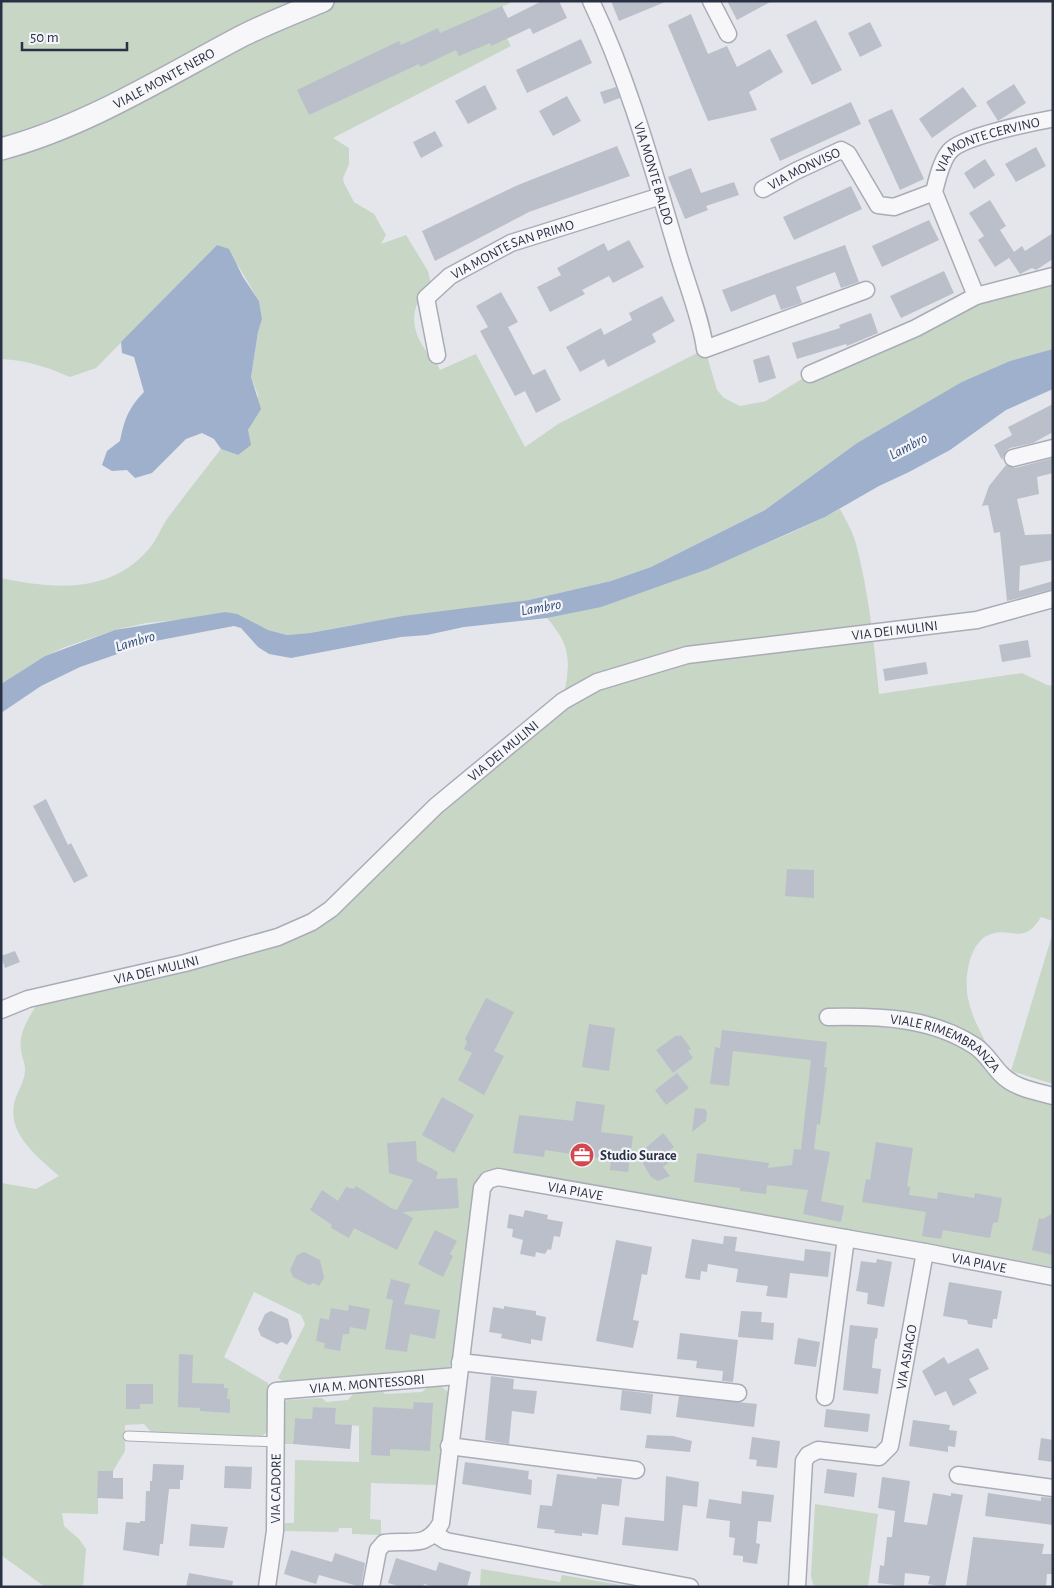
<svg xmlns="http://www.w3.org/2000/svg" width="1054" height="1588" font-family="'Alegreya Sans',sans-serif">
  <rect width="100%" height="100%" fill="#e4e6ec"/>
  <path fill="#c7d6c5" d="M 1,1 L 309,1 L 158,76 L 1,143 Z
    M 323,1 L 514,1 L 493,11 L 511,46 L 333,138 L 349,148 L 349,164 L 343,178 L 344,183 L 354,202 L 374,214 L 386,235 L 381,244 L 406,235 L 428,271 L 431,284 C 411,305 409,324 424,348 C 429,356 437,362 440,370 L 476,354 L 525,447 L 558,424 L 705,349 L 717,390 L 724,398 L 740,406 L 766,401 L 810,374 L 976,296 L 1053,276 L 1053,349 L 1010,361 L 962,383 L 857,443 L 765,510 L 651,567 L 611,581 L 529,600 L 352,625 L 310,633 L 287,635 L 268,630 L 225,612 L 189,619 L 146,623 L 115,630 L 65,647 L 45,656 L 1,684 L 1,578 C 52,589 109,594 147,551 C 156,542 160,529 167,519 C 185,495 203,472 221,449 L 238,455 L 250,426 L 258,395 L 251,377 L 258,332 L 262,319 L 259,301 L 239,267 L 217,245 L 96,368 L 70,377 C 47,367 26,360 1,359 L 1,149 Z
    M 840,509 C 846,520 853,532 856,544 C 869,593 874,644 879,694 L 1022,673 L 1047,685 L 1053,686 L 1053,921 L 1041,917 C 1023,946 1013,927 991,934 C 968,941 963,983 969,1002 C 972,1017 980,1031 987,1045 L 910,1027 L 965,1046 L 1008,1089 L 1031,1099 L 1053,1104 L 1053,1267 L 610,1187 L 493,1169 L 486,1171 L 478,1177 L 456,1361 L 448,1368 L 287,1384 L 278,1378 L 305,1324 L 301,1315 L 254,1292 L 224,1357 L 268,1383 L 268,1431 L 261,1437 L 151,1432 L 144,1424 L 125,1425 L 125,1451 L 113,1471 L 98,1471 L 98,1514 L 62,1513 L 64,1526 L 79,1539 L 86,1549 L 83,1587 L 45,1587 L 1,1555 L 1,1183 L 36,1189 L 59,1176 C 38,1157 8,1135 14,1104 C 16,1093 24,1084 25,1071 C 26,1064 21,1056 21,1049 C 18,1030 33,1012 42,996 L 312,922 L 563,701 C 570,663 573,648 547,618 C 614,604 677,582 739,555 C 773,540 808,527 840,509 Z
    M 1053,932 L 1053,1084 L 1011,1071 Z
    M 440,1385 L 449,1393 L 436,1485 L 371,1483 L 370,1519 L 381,1520 L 381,1535 L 352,1534 L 352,1528 L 339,1528 L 338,1532 L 284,1531 L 285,1523 L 294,1523 L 295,1460 L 359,1462 L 359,1426 L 335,1424 L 336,1409 L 314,1407 L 312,1419 L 295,1418 L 293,1444 L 282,1444 L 282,1405 L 287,1400 L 322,1398 L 326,1402 L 348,1400 L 353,1394 L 381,1390 L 385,1394 L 422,1392 L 429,1386 Z
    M 815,1504 L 878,1514 L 868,1587 L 817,1587 L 813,1584 L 811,1576 Z
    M 481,1569 L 560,1582 L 562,1575 L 632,1587 L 480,1587 Z"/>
  <path fill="#9eb0cc" d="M 217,245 L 229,249 L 243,277 L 259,301 L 262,319 L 258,332 L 251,377 L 261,409 L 248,430 L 251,445 L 238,455 L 221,449 L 214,439 L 202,433 L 186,439 L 152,473 L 135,478 L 127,470 L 112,471 L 102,465 L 107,451 L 120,441 C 125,418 128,409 144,392 L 134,357 L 122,353 L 121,342 Z
    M 1053,349 L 1053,389 L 1006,410 L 950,450 L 909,472 L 879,486 L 825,517 L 708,569 L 601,607 L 547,618 L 464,627 L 427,635 L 401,637 L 291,658 L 269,654 L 258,647 L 241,628 L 234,626 L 155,641 L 80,667 L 41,686 L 1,713 L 1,684 L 45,656 L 115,630 L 225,612 L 237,614 L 268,630 L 287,635 L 310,633 L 403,616 L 529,600 L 611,581 L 651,567 L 765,510 L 857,443 L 962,382 L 1010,361 Z"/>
  <path fill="#bbbfca" d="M 542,1 L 559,1 L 567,18 L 533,34 L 530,28 L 491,46 L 490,43 L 459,56 L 456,50 L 420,67 L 419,64 L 309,115 L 297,90 L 399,41 L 401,45 L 438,28 L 440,33 L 502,6 L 508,18 Z
    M 611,1 L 665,1 L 665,2 L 619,21 Z
    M 727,1 L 772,1 L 737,20 Z
    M 691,14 L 708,54 L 727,46 L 737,67 L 770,49 L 783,72 L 749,92 L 757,110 L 708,121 L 668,25 Z
    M 816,20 L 842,70 L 812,85 L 786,35 Z
    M 870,22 L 882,46 L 860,57 L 848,33 Z
    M 581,39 L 592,63 L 527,93 L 516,70 Z
    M 1014,84 L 1026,103 L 998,121 L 986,102 Z
    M 485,85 L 497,109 L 468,124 L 455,101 Z
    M 616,87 L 620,98 L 604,104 L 600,92 Z
    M 963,87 L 977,106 L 932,138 L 919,119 Z
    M 567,96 L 581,121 L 553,136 L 539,111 Z
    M 851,102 L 861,124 L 780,161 L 770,139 Z
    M 892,109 L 924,179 L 900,190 L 868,120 Z
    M 435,131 L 443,146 L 421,158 L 413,142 Z
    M 617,146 L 630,176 L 529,212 L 435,261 L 422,231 L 518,185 Z
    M 1036,147 L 1046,166 L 1016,182 L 1005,164 Z
    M 985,159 L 995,175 L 974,189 L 964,173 Z
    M 691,168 L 701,193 L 734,182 L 739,195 L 706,206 L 708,210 L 685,219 L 668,177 Z
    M 851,186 L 862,209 L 794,240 L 783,217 Z
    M 990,200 L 1006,226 L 1000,230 L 1014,252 L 1022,246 L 1025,251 L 1053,233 L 1053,259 L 1036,270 L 1032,268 L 1020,274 L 1009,258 L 995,267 L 978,240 L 984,236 L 969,213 Z
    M 929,220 L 939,240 L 882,267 L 872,246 Z
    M 629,240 L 644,267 L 613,283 L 609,276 L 582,290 L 585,294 L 550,312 L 537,287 L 561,275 L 557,268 L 604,243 L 608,251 Z
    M 845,245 L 859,282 L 841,288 L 835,272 L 796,287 L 802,303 L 781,310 L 775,294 L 731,312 L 722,290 Z
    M 944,271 L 954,293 L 901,318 L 890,296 Z
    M 501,292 L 518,322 L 508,327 L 533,375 L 545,369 L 561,400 L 536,413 L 525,391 L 515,396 L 480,331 L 488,327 L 476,306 Z
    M 662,296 L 675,321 L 652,334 L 656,342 L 608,367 L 604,359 L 580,372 L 566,347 L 601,328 L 604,335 L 632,320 L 629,313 Z
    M 871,313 L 878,333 L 847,346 L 846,344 L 797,359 L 792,343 L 840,328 L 839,325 Z
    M 769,355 L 776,378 L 759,383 L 753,360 Z
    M 1053,404 L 1053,432 L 1033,443 L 1010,448 L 1006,451 L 1002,460 L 994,445 L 1012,435 L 1008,427 Z
    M 1053,458 L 1053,473 L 1037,477 L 1039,494 L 1017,499 L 1025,535 L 1053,534 L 1053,560 L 1020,566 L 1019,591 L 1053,581 L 1053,589 L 1007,601 L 1000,532 L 994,533 L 988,505 L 982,506 L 989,486 L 1006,465 L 1015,468 Z
    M 1028,640 L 1031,657 L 1002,662 L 999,645 Z
    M 926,662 L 928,674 L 885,681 L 883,669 Z
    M 46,799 L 68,845 L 71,843 L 88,876 L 74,883 L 33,806 Z
    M 787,869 L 814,870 L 814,898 L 785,896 Z
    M 15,951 L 20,962 L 5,968 L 1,956 Z
    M 486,998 L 514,1012 L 494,1051 L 504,1056 L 484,1095 L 458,1080 L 472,1053 L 464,1049 L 467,1042 L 465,1039 Z
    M 589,1024 L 615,1028 L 609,1071 L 582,1067 Z
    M 722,1030 L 827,1042 L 824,1067 L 827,1067 L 820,1125 L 817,1124 L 814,1149 L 830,1152 L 821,1201 L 844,1206 L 841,1222 L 803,1214 L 808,1190 L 767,1185 L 766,1194 L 740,1191 L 740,1188 L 694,1182 L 697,1153 L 769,1163 L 768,1168 L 792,1165 L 794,1149 L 801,1150 L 811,1060 L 733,1051 L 729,1086 L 710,1084 L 715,1047 L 720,1048 Z
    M 677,1035 L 678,1037 L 681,1035 L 691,1049 L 688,1051 L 693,1058 L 673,1073 L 656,1050 Z
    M 677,1073 L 689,1088 L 666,1105 L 655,1090 Z
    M 442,1097 L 474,1115 L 454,1153 L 422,1135 Z
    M 576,1101 L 605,1105 L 601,1132 L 633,1136 L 628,1172 L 610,1170 L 611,1160 L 545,1150 L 544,1157 L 513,1153 L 519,1115 L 573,1121 Z
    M 695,1108 L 705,1109 L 707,1112 L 706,1121 L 692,1132 Z
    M 663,1133 L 674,1147 L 669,1151 L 672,1160 L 663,1167 L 670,1176 L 658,1181 L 651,1177 L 638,1155 Z
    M 416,1141 L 417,1161 L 438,1172 L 436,1179 L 457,1178 L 459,1208 L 402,1212 L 413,1218 L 397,1250 L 354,1228 L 349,1238 L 331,1228 L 332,1225 L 310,1210 L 322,1190 L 338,1201 L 346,1187 L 354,1189 L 356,1186 L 391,1208 L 397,1210 L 413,1180 L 389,1173 L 387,1143 Z
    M 876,1142 L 913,1148 L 907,1186 L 910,1187 L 909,1195 L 937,1199 L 938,1192 L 974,1198 L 975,1193 L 1002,1198 L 998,1222 L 993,1223 L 990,1238 L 943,1230 L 941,1239 L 922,1236 L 926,1212 L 862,1202 L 866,1179 L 870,1180 Z
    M 525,1210 L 548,1215 L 547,1219 L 563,1222 L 560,1237 L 554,1236 L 551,1250 L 548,1249 L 545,1254 L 536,1252 L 535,1257 L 520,1254 L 523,1240 L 512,1237 L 513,1229 L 507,1228 L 509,1214 L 523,1217 Z
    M 1053,1213 L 1053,1255 L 1032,1250 L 1039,1218 L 1043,1219 Z
    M 435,1230 L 457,1241 L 450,1254 L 453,1256 L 443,1277 L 418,1264 Z
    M 724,1236 L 737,1237 L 735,1251 L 804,1261 L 805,1249 L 831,1252 L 828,1277 L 790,1273 L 787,1298 L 766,1296 L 768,1286 L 736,1282 L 738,1269 L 708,1264 L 707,1272 L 701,1271 L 700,1280 L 685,1278 L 692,1239 L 723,1244 Z
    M 616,1240 L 652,1247 L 647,1275 L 642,1274 L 633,1320 L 639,1321 L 633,1348 L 596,1341 Z
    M 304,1252 L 320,1260 L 324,1278 L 319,1286 L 314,1283 L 309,1285 L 293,1277 L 290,1270 L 297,1255 Z
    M 877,1259 L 892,1262 L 884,1307 L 867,1304 L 868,1293 L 856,1291 L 861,1261 L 876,1263 Z
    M 391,1279 L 410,1284 L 404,1304 L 440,1310 L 435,1339 L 410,1334 L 407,1352 L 385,1349 L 393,1300 L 386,1298 Z
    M 949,1282 L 1002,1291 L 997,1319 L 993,1319 L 992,1328 L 968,1324 L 967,1320 L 943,1316 Z
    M 349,1305 L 370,1309 L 366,1330 L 350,1327 L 349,1334 L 343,1334 L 340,1351 L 324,1348 L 325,1343 L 316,1341 L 320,1318 L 329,1320 L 331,1308 L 348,1311 Z
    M 504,1306 L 536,1311 L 536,1315 L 546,1317 L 542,1341 L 531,1339 L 531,1344 L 501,1338 L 502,1334 L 489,1332 L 493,1307 L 504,1309 Z
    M 271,1311 L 288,1319 L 292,1337 L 287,1345 L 282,1342 L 277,1344 L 261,1336 L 258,1329 L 265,1314 Z
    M 741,1311 L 762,1312 L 761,1322 L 774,1323 L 773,1340 L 738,1337 Z
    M 850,1325 L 878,1328 L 877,1338 L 875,1339 L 872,1368 L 881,1369 L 878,1394 L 843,1390 Z
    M 680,1333 L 738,1340 L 733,1382 L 722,1381 L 723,1371 L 696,1368 L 697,1361 L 677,1359 Z
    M 798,1338 L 820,1342 L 816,1367 L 794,1364 Z
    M 978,1348 L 989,1369 L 969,1379 L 977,1393 L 953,1406 L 946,1391 L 935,1396 L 922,1371 L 944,1357 L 948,1364 Z
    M 179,1354 L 193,1355 L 192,1383 L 224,1384 L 224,1388 L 228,1388 L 227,1399 L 230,1399 L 230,1413 L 200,1411 L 200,1408 L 178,1407 Z
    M 491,1376 L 514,1379 L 513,1389 L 537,1391 L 534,1414 L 512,1411 L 509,1444 L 485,1440 Z
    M 126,1384 L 153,1384 L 153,1404 L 140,1404 L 140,1409 L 126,1409 Z
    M 622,1390 L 653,1394 L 651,1414 L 620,1410 Z
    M 679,1396 L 757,1404 L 754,1427 L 676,1417 Z
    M 414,1402 L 433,1403 L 430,1451 L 390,1449 L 390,1456 L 371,1455 L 373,1407 L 413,1409 Z
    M 313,1407 L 336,1408 L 335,1424 L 352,1425 L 350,1449 L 293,1444 L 295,1418 L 312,1419 Z
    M 826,1409 L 870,1414 L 868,1432 L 824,1427 Z
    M 913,1420 L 950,1425 L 949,1430 L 957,1431 L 955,1447 L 948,1446 L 948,1452 L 909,1446 Z
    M 647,1435 L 673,1436 L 692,1441 L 690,1452 L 645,1448 Z
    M 752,1437 L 780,1441 L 777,1468 L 756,1466 L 757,1460 L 749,1459 Z
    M 1041,1438 L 1053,1440 L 1053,1462 L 1038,1460 Z
    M 465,1462 L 529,1471 L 528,1479 L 532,1480 L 531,1495 L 462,1484 Z
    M 153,1464 L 184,1465 L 183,1480 L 180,1480 L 180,1489 L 169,1489 L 163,1544 L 160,1544 L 159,1556 L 123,1550 L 126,1522 L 140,1523 L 140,1521 L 145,1521 L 146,1491 L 150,1491 L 150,1481 L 152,1481 Z
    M 225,1466 L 252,1467 L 251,1489 L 224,1488 Z
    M 827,1469 L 857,1473 L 854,1497 L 824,1493 Z
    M 98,1471 L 113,1471 L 113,1478 L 123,1478 L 123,1499 L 97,1498 Z
    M 557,1474 L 597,1479 L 597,1477 L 622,1479 L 619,1506 L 602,1504 L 598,1535 L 582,1533 L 582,1536 L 554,1533 L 555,1530 L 537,1528 L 540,1505 L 552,1506 Z
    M 666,1476 L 699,1482 L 697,1507 L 683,1505 L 678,1551 L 622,1545 L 625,1517 L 664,1521 Z
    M 882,1477 L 910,1481 L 904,1522 L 927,1525 L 933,1493 L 951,1496 L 951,1493 L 963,1495 L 945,1587 L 928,1584 L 930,1576 L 905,1573 L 904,1586 L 878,1583 L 880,1565 L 884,1566 L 887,1537 L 892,1537 L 895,1511 L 878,1508 Z
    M 742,1491 L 774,1495 L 771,1522 L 758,1521 L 756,1543 L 760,1544 L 757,1564 L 743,1562 L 743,1556 L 733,1555 L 735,1538 L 729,1537 L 730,1521 L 706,1518 L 709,1499 L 741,1504 Z
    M 988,1493 L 1041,1501 L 1041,1497 L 1053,1498 L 1053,1525 L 985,1516 Z
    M 191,1524 L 228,1527 L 224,1548 L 189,1546 Z
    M 973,1537 L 1044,1544 L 1042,1554 L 1053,1554 L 1053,1574 L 1047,1574 L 1046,1587 L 966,1587 Z
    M 291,1550 L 332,1562 L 335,1553 L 365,1563 L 361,1587 L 319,1575 L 316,1584 L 284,1574 Z
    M 396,1558 L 436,1571 L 439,1562 L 471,1572 L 467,1587 L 435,1587 L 424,1584 L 423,1587 L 402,1587 L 388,1583 Z
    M 189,1573 L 233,1581 L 232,1587 L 186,1587 Z"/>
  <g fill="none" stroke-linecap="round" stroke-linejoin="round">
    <defs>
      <path id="service" d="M 128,1436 L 276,1442"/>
      <g id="minor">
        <path id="s1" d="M 591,1 C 629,81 652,166 677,250 C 685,279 702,321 705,349 L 866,290"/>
        <path d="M 711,1 L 728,34"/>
        <path id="s2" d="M 763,189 L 796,171 L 841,150 L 848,154 L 878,205 L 894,207 L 934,192"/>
        <path id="s3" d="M 976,296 L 934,192 C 937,180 942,157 952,149 C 967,136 1029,123 1051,119"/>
        <path id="s4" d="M 437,355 L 426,298 L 450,276 L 511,243 L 661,196"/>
        <path d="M 810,374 L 916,328 L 976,296 L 1053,276"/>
        <path d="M 1013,458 L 1053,448"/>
        <path id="s5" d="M 1,1010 L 28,999 L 185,963 L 278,937 L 312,922 L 331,909 L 436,806 L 563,701 L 597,682 L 687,655 L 977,620 L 1053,599"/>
        <path id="s6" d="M 828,1017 C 879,1016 931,1017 975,1046 C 986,1053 992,1065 1001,1074 C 1014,1088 1035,1091 1053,1096"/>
        <path d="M 460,1362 L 738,1393"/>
        <path d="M 825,1397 L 846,1238"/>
        <path d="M 449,1446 L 636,1470"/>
        <path d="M 958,1475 L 1053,1488"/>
        <path d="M 435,1534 L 446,1541 L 690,1587"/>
        <path id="s7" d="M 267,1587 L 275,1531 L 276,1391 L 457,1376"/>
        <path id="s8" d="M 371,1587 L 378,1550 L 384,1543 C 410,1539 426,1550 441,1523 L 482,1188 L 488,1180 L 498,1177 L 925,1252 L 1053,1277"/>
        <path id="s9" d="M 797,1587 L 804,1461 L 808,1455 L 818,1450 L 879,1457 L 890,1446 L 925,1252"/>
      </g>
      <g id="tertiary">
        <path id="s10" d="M 1,149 C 87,126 164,77 242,36 C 268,23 296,12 323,1"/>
      </g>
    </defs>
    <use href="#service" stroke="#a9acb7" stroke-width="11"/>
    <use href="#minor" stroke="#a9acb7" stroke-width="19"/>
    <use href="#tertiary" stroke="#a9acb7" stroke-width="24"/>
    <use href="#service" stroke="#f7f7fa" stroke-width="9"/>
    <use href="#minor" stroke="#f7f7fa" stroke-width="16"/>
    <use href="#tertiary" stroke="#f7f7fa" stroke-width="21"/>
  </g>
  <defs>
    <symbol id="office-disc" viewBox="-11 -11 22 22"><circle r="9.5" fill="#d2484e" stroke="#f4f5f9"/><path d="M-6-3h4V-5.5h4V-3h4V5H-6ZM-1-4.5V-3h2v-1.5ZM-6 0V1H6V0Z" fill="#fff"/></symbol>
  </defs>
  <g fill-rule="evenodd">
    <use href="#office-disc" x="568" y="1141" width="28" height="28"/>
  </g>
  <g text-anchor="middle" stroke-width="4.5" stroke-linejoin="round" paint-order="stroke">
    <g font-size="14" fill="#2b3145" stroke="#f4f5f9">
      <text dy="5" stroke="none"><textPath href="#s10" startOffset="178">VIALE MONTE NERO</textPath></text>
      <text dy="5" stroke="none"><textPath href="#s3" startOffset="192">VIA MONTE CERVINO</textPath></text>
      <text dy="5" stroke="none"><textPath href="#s2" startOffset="46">VIA MONVISO</textPath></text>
      <text dy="5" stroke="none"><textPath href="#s1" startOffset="184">VIA MONTE BALDO</textPath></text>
      <text dy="5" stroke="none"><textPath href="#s4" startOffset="159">VIA MONTE SAN PRIMO</textPath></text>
      <text dy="5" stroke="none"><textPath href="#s5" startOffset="1001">VIA DEI MULINI</textPath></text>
      <text dy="5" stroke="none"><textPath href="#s5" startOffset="581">VIA DEI MULINI</textPath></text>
      <text dy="5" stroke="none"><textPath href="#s5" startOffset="161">VIA DEI MULINI</textPath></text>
      <text dy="5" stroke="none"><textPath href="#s6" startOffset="124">VIALE RIMEMBRANZA</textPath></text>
      <text dy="5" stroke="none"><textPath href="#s8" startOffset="548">VIA PIAVE</textPath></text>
      <text dy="5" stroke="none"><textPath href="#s8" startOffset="958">VIA PIAVE</textPath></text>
      <text dy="5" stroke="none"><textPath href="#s9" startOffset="312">VIA ASIAGO</textPath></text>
      <text dy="5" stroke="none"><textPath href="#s7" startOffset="288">VIA M. MONTESSORI</textPath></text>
      <text dy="5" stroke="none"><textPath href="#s7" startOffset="99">VIA CADORE</textPath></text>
    </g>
    <g font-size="14" font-weight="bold" fill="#2b3145" stroke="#f4f5f9" text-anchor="start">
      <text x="600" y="1160">Studio Surace</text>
    </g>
    <g font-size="15" font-style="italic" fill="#334c7a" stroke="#f4f5f9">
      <text transform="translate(908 446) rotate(-28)" y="5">Lambro</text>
      <text transform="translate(541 607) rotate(-10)" y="5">Lambro</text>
      <text transform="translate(135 641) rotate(-17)" y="5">Lambro</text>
    </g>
  </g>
  <rect width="1054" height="1588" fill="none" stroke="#2b3145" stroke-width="5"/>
  <path d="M22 42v8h105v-8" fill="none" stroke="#2b3145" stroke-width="2.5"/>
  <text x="30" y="42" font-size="15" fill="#2b3145" stroke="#f4f5f9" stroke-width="4" paint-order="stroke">50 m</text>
</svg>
